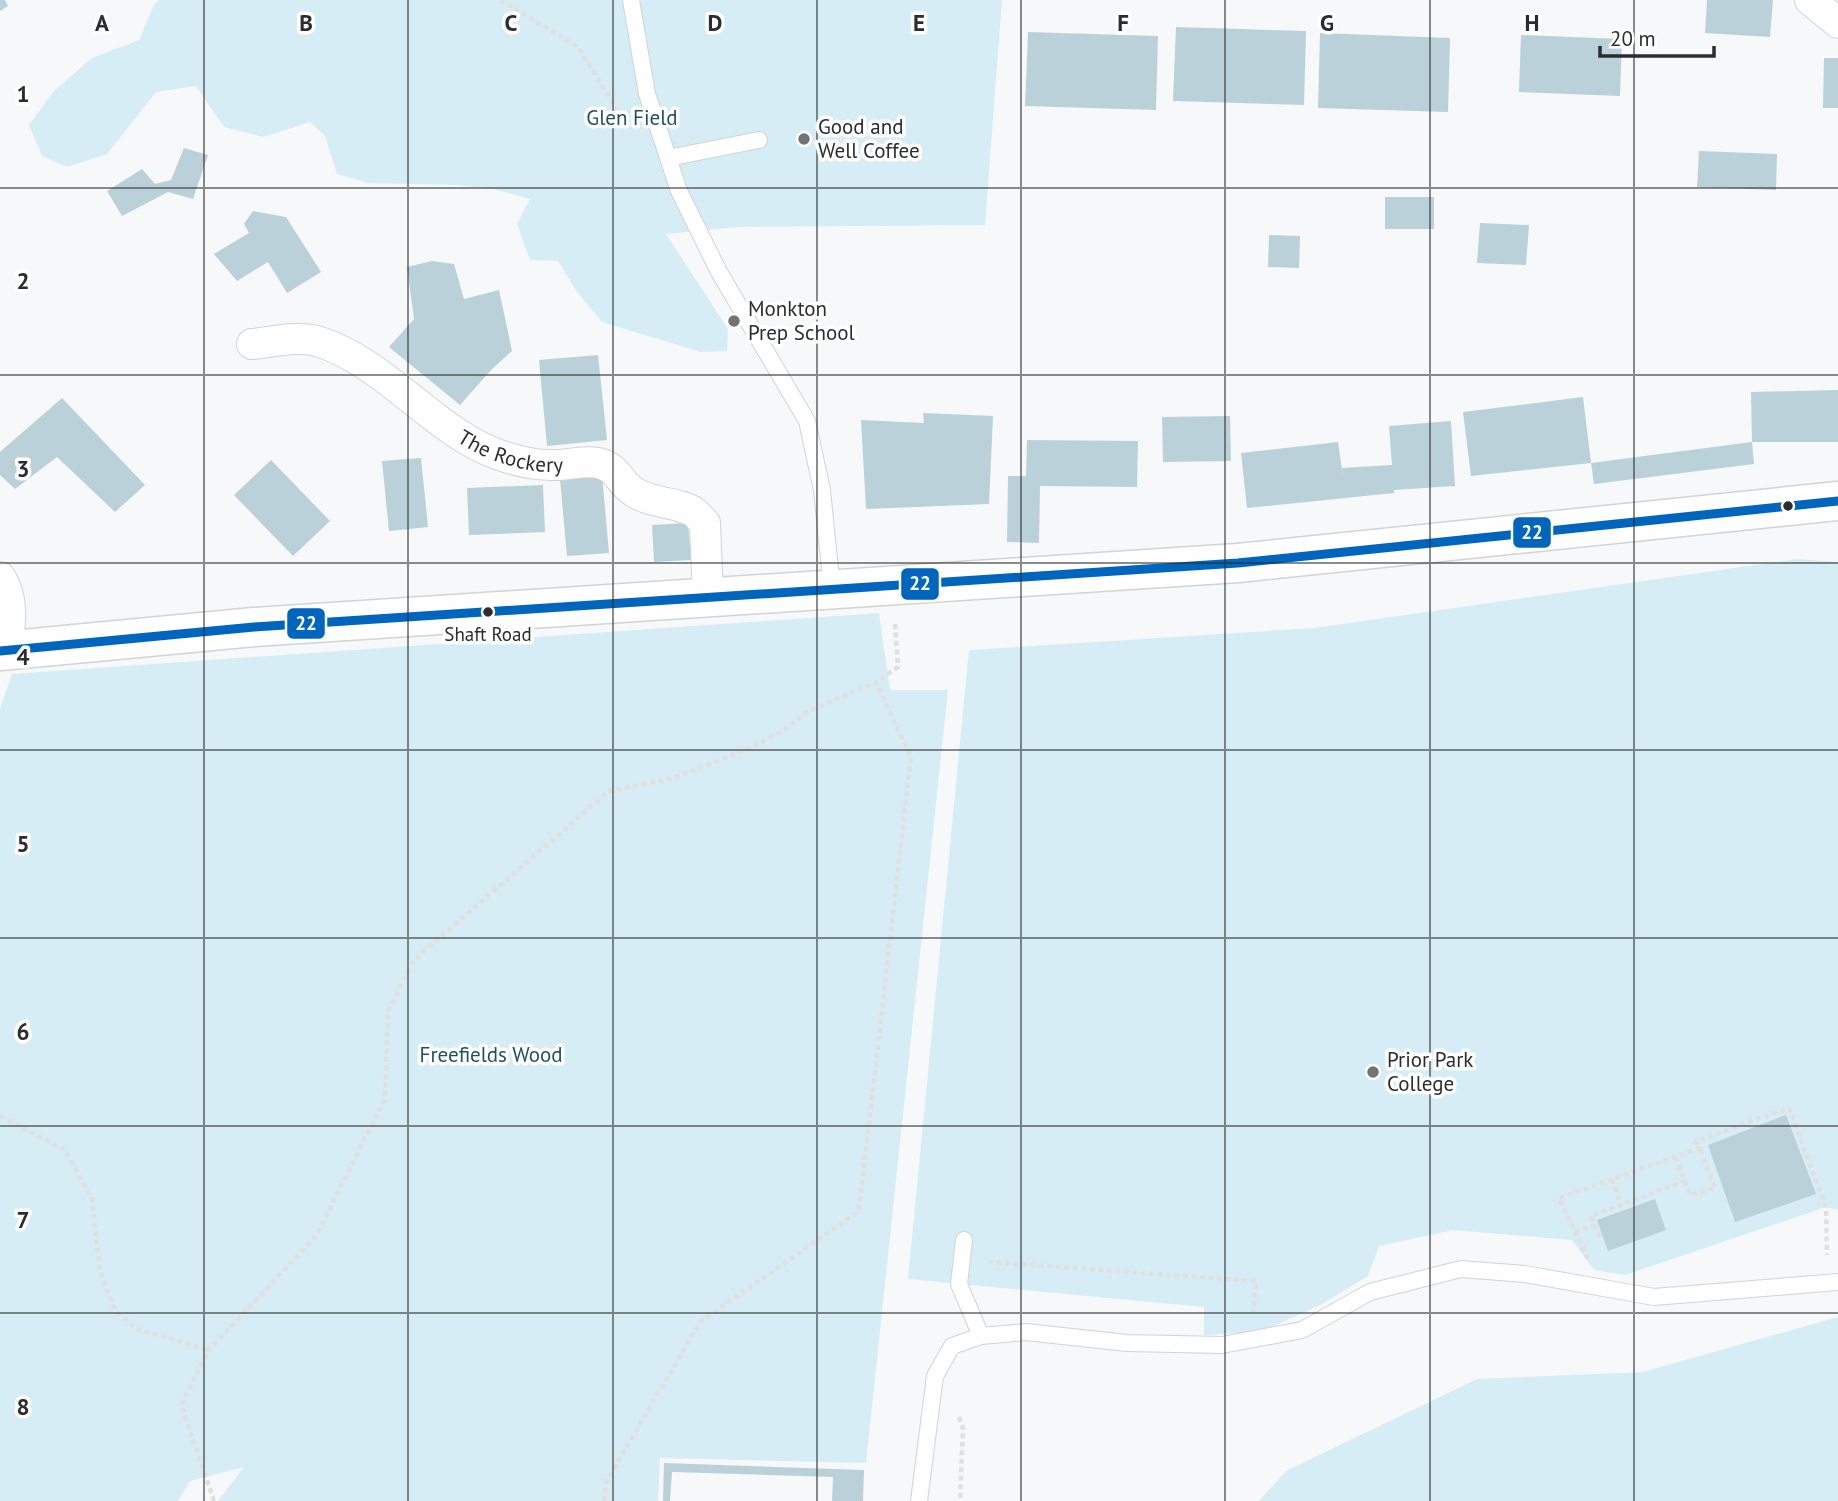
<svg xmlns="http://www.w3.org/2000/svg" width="1838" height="1501" font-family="'PT Sans',sans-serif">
  <rect width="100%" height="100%" fill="#f6f8f9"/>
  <path fill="#d6edf6" d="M 159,0 L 1002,0 L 985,225 L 737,227 L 666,234 L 728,329 L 727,351 L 701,352 L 602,322 L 577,292 L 558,261 L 530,260 L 517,224 L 530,199 L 493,189 L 456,185 L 368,183 L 337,174 L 325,136 L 310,122 L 263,137 L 224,127 L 196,86 L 156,92 L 107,154 L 67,167 L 42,156 L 29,125 L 54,91 L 92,58 L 139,40 L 154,5 Z
    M 1798,559 L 1838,562 L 1838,1210 L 1826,1207 L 1625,1275 L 1594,1270 L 1572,1240 L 1453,1230 L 1379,1246 L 1368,1276 L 1320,1305 L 1260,1332 L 1204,1335 L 1204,1307 L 908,1279 L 969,650 L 1314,628 Z
    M 879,613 L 890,690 L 948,690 L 866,1463 L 660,1458 L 658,1501 L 218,1501 L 244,1467 L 190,1481 L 178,1501 L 0,1501 L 0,709 L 12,674 Z
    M 1838,1317 L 1838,1501 L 1259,1501 L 1286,1471 L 1477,1379 L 1643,1372 Z"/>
  <path fill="#bad1da" d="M 0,0 L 5,0 L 8,6 L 0,11 Z
    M 1707,0 L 1773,0 L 1770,37 L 1705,33 Z
    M 1176,27 L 1306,31 L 1304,105 L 1173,101 Z
    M 1028,32 L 1158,36 L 1156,110 L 1025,106 Z
    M 1320,33 L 1450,38 L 1448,112 L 1318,108 Z
    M 1521,35 L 1622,39 L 1620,96 L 1519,92 Z
    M 1824,58 L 1838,58 L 1838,108 L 1823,108 Z
    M 184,148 L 208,155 L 193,199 L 168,192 L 122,216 L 107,191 L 142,169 L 155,184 L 171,180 Z
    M 1699,151 L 1777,154 L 1776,190 L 1697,187 Z
    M 1385,197 L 1434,197 L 1434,229 L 1385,229 Z
    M 253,211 L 286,217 L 321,272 L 287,293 L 268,262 L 237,281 L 214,254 L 249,233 L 244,224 Z
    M 1480,223 L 1529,225 L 1526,265 L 1477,263 Z
    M 1269,235 L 1300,236 L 1299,268 L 1268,267 Z
    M 432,261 L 454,264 L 464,299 L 499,290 L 512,351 L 491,370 L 460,405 L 389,347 L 414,319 L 407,267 Z
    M 598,355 L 607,440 L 547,446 L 539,360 Z
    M 1838,390 L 1838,442 L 1752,442 L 1754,464 L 1594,484 L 1591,463 L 1471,476 L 1463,412 L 1583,397 L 1591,463 L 1752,442 L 1751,392 Z
    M 62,398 L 145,485 L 115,512 L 57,457 L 15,489 L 0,475 L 0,452 Z
    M 923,413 L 993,416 L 989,504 L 866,509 L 861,420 L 924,423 Z
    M 1230,416 L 1231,461 L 1163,462 L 1162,417 Z
    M 1451,421 L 1455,486 L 1394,490 L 1394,493 L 1247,508 L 1241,453 L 1338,442 L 1343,477 L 1342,468 L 1392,465 L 1389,426 Z
    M 1027,440 L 1138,441 L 1137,487 L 1040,486 L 1039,543 L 1007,542 L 1008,476 L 1026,476 Z
    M 421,458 L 428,527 L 389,531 L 382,461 Z
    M 271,460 L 330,521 L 293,556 L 234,495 Z
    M 602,475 L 609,553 L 567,556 L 560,479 Z
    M 543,485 L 545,532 L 469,535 L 467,488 Z
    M 688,523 L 691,560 L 654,562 L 652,525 Z
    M 1786,1115 L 1816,1194 L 1735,1222 L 1708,1145 Z
    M 1655,1199 L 1666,1230 L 1608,1251 L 1597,1220 Z
    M 664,1463 L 864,1470 L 863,1501 L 832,1501 L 833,1477 L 672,1472 L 670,1501 L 663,1501 Z"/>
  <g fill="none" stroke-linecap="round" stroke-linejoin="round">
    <defs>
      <path id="lane" d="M 631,0 L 647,94 L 679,191 L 719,272 L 807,421 L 822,490 L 832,589
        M 668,158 L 759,140
        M 964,1240 L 959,1284 L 981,1336
        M 919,1501 L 935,1376 L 952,1346 L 981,1336 L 1026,1332 L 1127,1343 L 1222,1345 L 1302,1330 L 1370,1292 L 1461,1269 L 1525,1274 L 1654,1297 L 1838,1282"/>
      <g id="street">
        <path d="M 1810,0 L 1838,23"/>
        <path id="s1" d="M 252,344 C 272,342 300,335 320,342 C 387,364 433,431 499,455 C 518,461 536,466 556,465 C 569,465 585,460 598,463 C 618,467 619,483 634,492 C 652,504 679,502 694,512 C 698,515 701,520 705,523 L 708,599"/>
        <path d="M 0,577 C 15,599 10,626 7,651"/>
      </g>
      <path id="secondary" d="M 0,651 L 254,627 L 1238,563 L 1838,501"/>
    </defs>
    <use href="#lane" stroke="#d2d3d4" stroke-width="18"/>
    <use href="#street" stroke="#d2d3d4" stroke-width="32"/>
    <use href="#secondary" stroke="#d2d3d4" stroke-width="41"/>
    <path stroke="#e0e0e0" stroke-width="4.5" stroke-dasharray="5 3.5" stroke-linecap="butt" d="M 500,0 L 578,47 L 625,122
      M 0,1116 L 65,1150 L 92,1199 L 100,1272 L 115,1310 L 137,1329 L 209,1350
      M 1676,1157 L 1690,1195 L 1715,1188 L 1700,1148
      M 1612,1179 L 1621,1204
      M 1575,1232 L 1595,1225
      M 1600,1237 L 1591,1216 L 1685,1181
      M 1588,1259 L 1559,1198 L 1700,1148 L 1696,1141 L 1789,1108 L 1826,1207 L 1827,1255
      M 988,1262 L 1256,1281 L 1253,1312
      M 959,1417 L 963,1428 L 960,1501
      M 214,1501 L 181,1405 L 209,1350 L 316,1236 L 385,1099 L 388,1011 L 414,960 L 609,791 L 674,778 L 750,748 L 779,733 L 809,711 L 876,682
      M 604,1501 L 606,1482 L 700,1322 L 859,1211 L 911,757 L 876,682 L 898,667 L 895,623"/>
    <use href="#lane" stroke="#fefefe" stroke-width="16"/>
    <use href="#street" stroke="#fefefe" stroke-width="30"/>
    <use href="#secondary" stroke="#fefefe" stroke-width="38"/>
    <defs>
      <path id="bus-1" d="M 0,651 L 254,627 L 1238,563 L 1838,501"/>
    </defs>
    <use href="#bus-1" stroke="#fff" stroke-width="14"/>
    <use href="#bus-1" stroke="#0065bd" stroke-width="9"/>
  </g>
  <path fill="none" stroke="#2b2c2d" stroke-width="2" stroke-opacity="0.55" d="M 204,0 L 204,1501M 408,0 L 408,1501M 613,0 L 613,1501M 817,0 L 817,1501M 1021,0 L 1021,1501M 1225,0 L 1225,1501M 1430,0 L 1430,1501M 1634,0 L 1634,1501M 0,188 L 1838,188M 0,375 L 1838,375M 0,563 L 1838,563M 0,750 L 1838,750M 0,938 L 1838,938M 0,1126 L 1838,1126M 0,1313 L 1838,1313"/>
  <g fill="#727374" stroke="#fff" stroke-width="2.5">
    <circle cx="804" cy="139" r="7"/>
    <circle cx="734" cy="321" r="7"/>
    <circle cx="1373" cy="1072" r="7"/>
  </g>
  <g fill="#2b2c2d" stroke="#fff" stroke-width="2.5">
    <circle cx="1788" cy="506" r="6"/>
    <circle cx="488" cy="612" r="6"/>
  </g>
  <g text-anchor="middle" stroke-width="7" stroke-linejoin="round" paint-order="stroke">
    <g font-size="19" fill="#2b2c2d" stroke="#fff">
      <text x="488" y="641">Shaft Road</text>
    </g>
    <g font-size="21" fill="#1e5061" stroke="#fff">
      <text x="632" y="125">Glen Field</text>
      <text x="491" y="1062">Freefields Wood</text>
    </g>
    <g font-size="21" fill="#2b2c2d" stroke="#fff" text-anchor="start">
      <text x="818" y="134">Good and<tspan x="818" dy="24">Well Coffee</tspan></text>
      <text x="748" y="316">Monkton<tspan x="748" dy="24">Prep School</tspan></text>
      <text x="1387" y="1067">Prior Park<tspan x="1387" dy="24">College</tspan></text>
    </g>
    <g font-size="21" fill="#2b2c2d" stroke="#fff">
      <text dy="7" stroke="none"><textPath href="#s1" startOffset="292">The Rockery</textPath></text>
    </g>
  </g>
  <g font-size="23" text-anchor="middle" font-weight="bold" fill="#2b2c2d" stroke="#fff" stroke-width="7" stroke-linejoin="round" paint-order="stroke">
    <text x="102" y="31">A</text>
    <text x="306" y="31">B</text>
    <text x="511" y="31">C</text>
    <text x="715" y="31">D</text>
    <text x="919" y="31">E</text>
    <text x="1123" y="31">F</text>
    <text x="1327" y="31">G</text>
    <text x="1532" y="31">H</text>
    <text x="23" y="102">1</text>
    <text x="23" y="289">2</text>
    <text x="23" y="477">3</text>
    <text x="23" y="665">4</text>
    <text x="23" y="852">5</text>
    <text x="23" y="1040">6</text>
    <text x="23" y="1228">7</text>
    <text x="23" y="1415">8</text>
  </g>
  <g stroke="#fff" stroke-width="2.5">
    <rect x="1512" y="516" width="40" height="33" rx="7" fill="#0065bd"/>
    <rect x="900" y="567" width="40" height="34" rx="7" fill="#0065bd"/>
    <rect x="286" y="607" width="40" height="33" rx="7" fill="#0065bd"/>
  </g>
  <g font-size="19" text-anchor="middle" font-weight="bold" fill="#fff">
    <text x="1532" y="539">22</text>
    <text x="920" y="590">22</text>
    <text x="306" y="630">22</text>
  </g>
  <path d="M1600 46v10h114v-10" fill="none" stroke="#2b2c2d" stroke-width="3.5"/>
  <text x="1610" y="46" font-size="21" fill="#2b2c2d" stroke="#ffffff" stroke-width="5" paint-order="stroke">20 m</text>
</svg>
